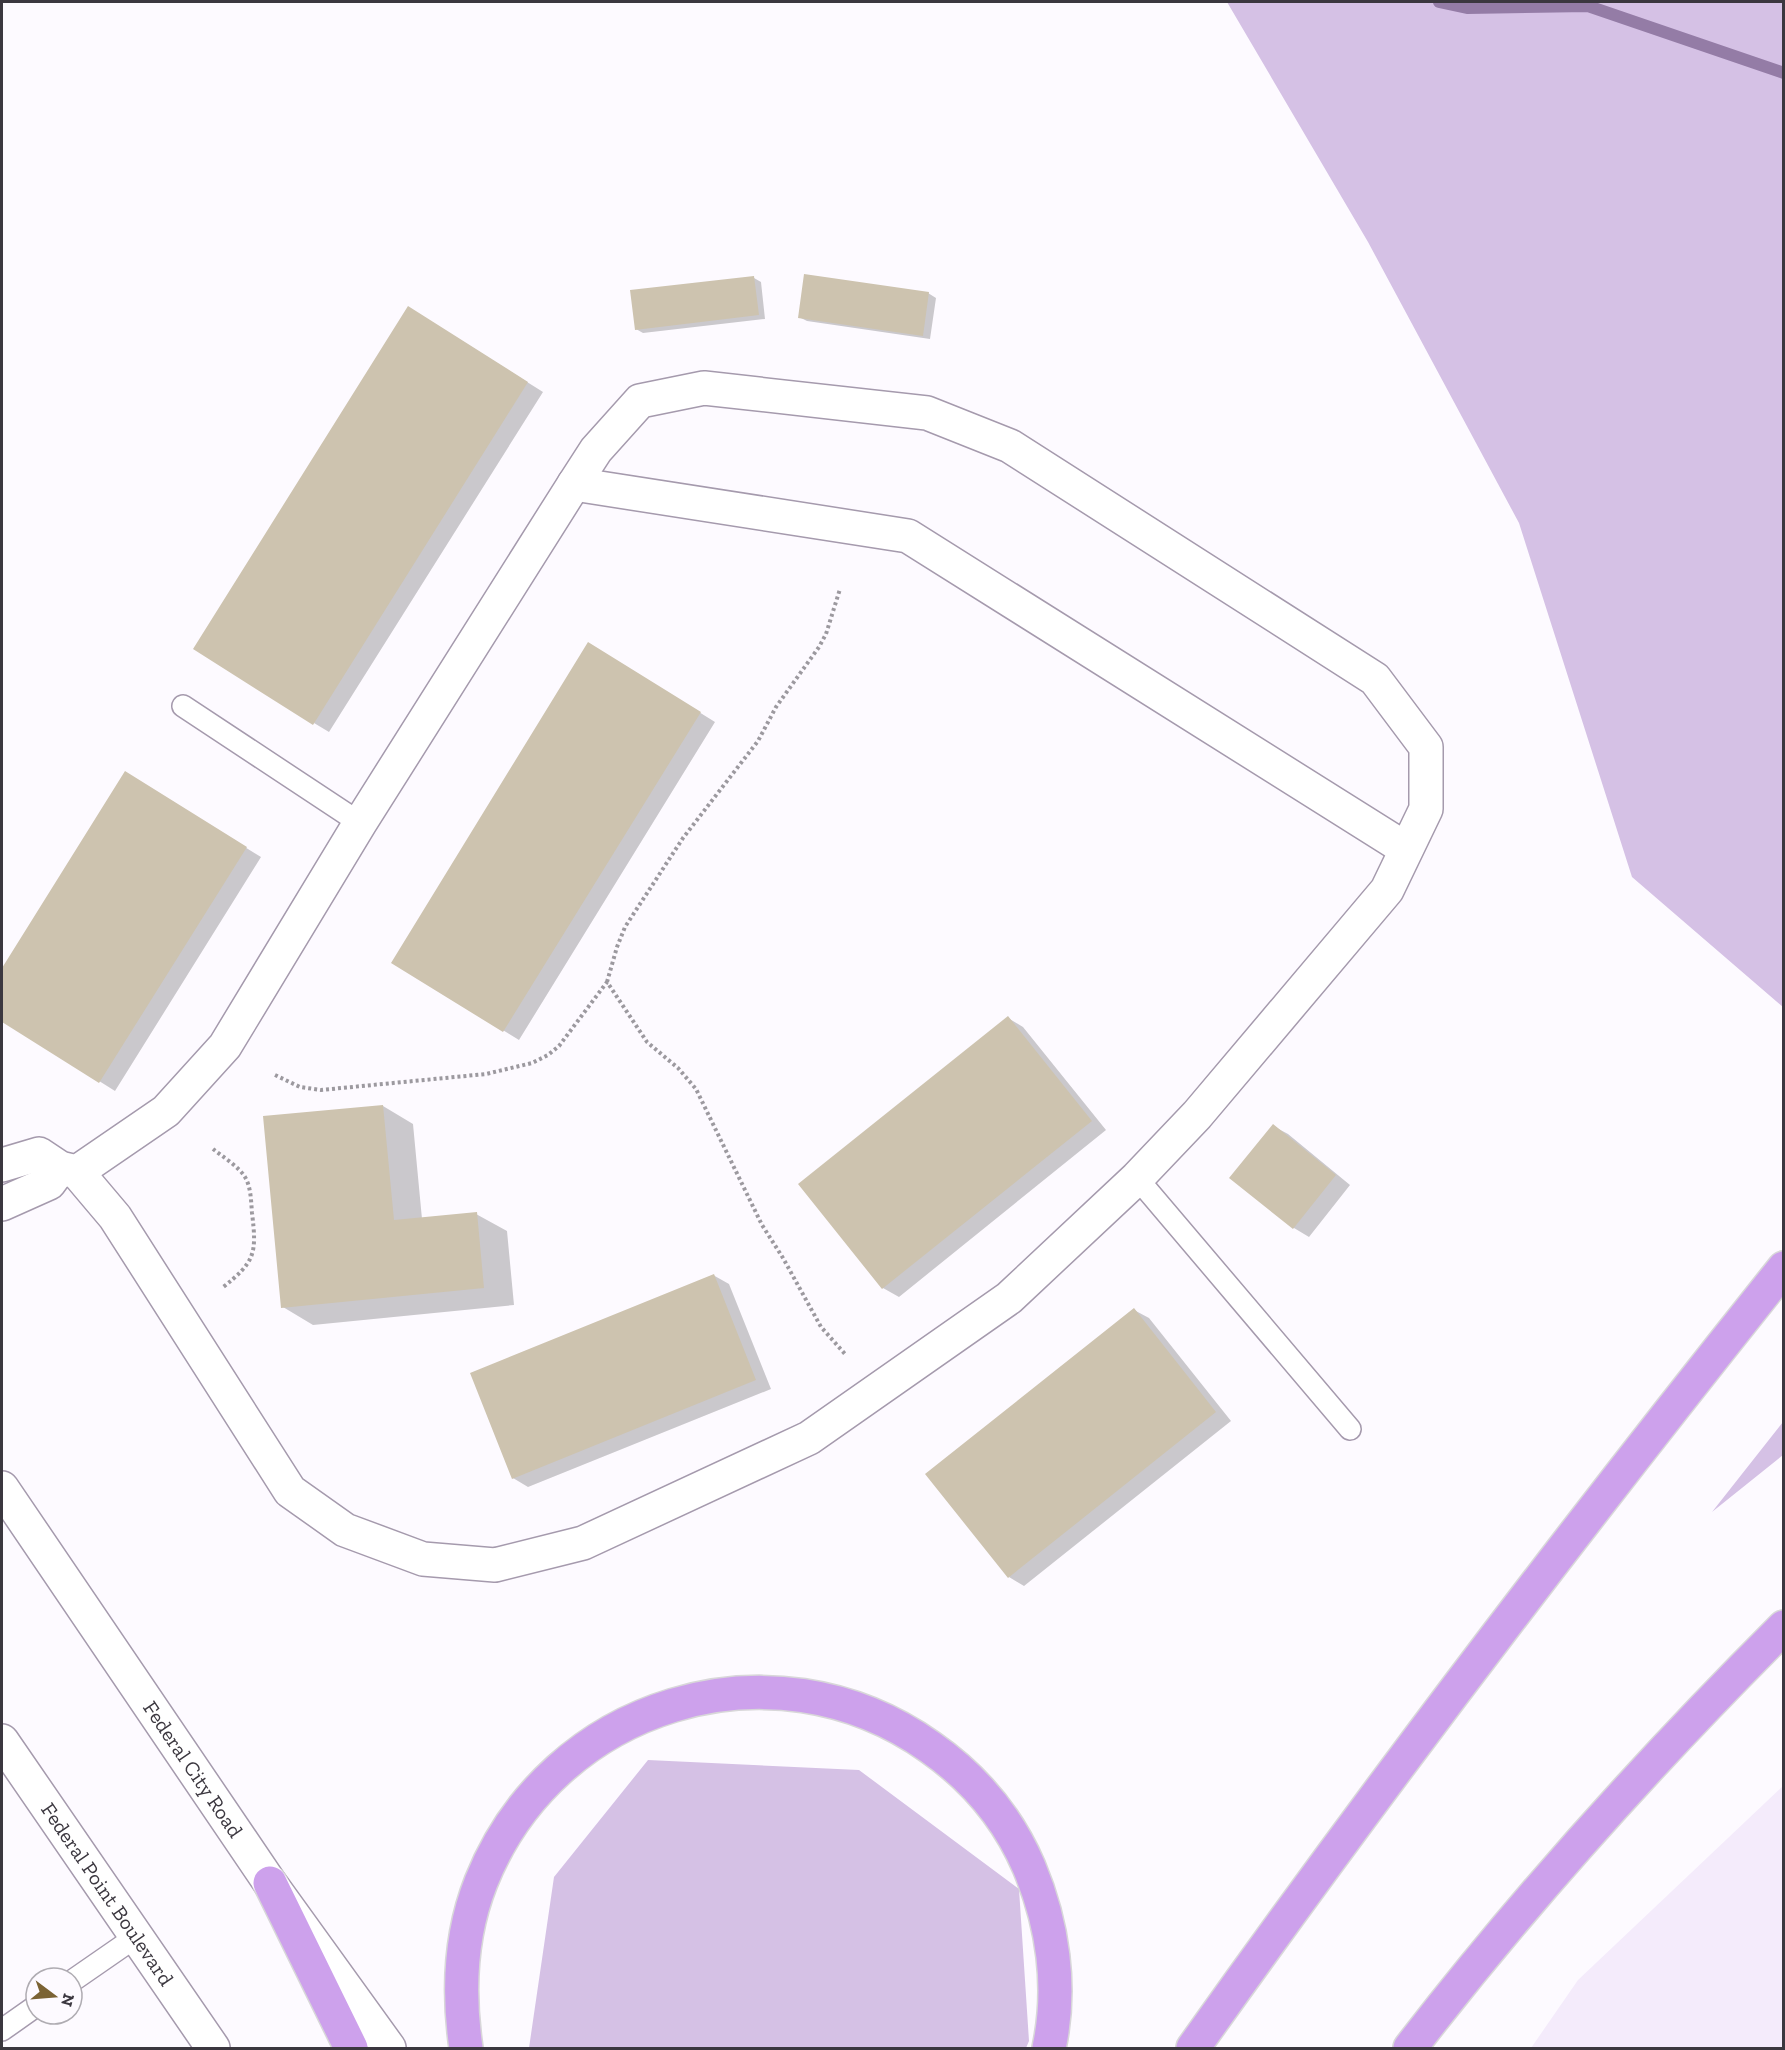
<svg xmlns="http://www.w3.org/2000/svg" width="1785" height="2050" font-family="'Zilla Slab',serif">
  <rect width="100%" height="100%" fill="#fdfaff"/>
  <path fill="#f4ebfb" d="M 1783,1786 L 1783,2048 L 1531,2048 L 1578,1980 Z"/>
  <path fill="#d5c1e5" d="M 1227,2 L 1783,2 L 1783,1007 L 1632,877 L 1519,523 L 1368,242 Z
    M 1783,1422 L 1783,1455 L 1712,1512 Z
    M 648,1760 L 859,1770 L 1019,1889 L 1029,2041 L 1026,2048 L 529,2048 L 554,1877 Z"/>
  <path fill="#0003" d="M 754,278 L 761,282 L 765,319 L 643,333 L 636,329 Z
    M 928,293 L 936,298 L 930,339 L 807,321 L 799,317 Z
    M 424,317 L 543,392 L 329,732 L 314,723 Z
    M 604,653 L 715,722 L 519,1040 L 393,962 Z
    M 126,773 L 261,857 L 115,1091 L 2,1020 L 2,971 Z
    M 1008,1018 L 1023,1027 L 1106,1130 L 899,1297 L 883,1288 L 800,1184 Z
    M 383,1106 L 413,1124 L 422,1219 L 476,1214 L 507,1231 L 514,1305 L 313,1325 L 283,1307 Z
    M 1273,1126 L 1288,1134 L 1350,1185 L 1309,1237 L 1294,1228 Z
    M 713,1275 L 729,1284 L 771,1389 L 528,1487 L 513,1478 Z
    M 1134,1310 L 1149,1318 L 1231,1421 L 1024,1586 L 1009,1577 Z"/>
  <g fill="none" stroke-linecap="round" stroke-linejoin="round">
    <path stroke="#947ca6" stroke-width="12" d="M 1439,2 L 1467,8 L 1588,6 L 1784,73"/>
  </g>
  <path fill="#cdc3af" d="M 804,274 L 929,292 L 923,336 L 798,318 Z
    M 754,276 L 759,315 L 635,330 L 630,290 Z
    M 408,306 L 528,382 L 313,725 L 193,649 Z
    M 588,642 L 701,712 L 503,1032 L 391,963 Z
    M 125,771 L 247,847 L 99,1083 L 2,1022 L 2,968 Z
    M 1008,1016 L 1092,1121 L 882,1289 L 798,1184 Z
    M 383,1105 L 394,1220 L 477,1212 L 484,1288 L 281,1308 L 263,1116 Z
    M 1273,1124 L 1336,1175 L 1293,1229 L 1229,1178 Z
    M 714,1274 L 756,1380 L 512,1479 L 470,1373 Z
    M 1134,1308 L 1216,1412 L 1008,1578 L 925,1474 Z"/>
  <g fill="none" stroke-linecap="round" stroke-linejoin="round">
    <defs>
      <path id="service" d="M 183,706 L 360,823
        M 1137,1178 L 1350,1429
        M 72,1981 L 137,1936
        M 2,2030 L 36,2006"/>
      <g id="minor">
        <path d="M 574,484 L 908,536 L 1406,849"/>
        <path d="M 2,1165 L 39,1154 L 60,1168 L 77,1172 L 166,1111 L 225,1046 L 360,823 L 574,484 L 596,450 L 640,401 L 704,388 L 927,413 L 1010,446 L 1375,679 L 1426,747 L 1426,809 L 1387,890 L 1197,1115 L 1137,1178 L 1009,1298 L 809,1438 L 583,1543 L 495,1565 L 423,1559 L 345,1530 L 290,1491 L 115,1217 L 77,1172"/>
        <path d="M 2,1204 L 49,1183 L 60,1168"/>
        <path id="s1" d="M 2,1741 L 213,2048"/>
      </g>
      <g id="tertiary">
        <path id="s2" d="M 2,1488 L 270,1883 L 389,2048"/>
      </g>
      <path id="motorway" d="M 270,1883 L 351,2048
        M 466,2048 C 458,1993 460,1935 481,1882 C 552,1703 772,1635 930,1747 C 973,1777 1008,1818 1029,1867 C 1053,1924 1062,1987 1049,2048
        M 1193,2048 C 1382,1782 1580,1523 1784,1268
        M 1410,2048 C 1525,1899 1651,1760 1784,1627"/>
    </defs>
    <use href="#service" stroke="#a59aad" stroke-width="24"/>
    <use href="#minor" stroke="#a59aad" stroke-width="36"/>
    <use href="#tertiary" stroke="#a59aad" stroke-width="36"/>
    <use href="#motorway" stroke="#d8d7d9" stroke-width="36"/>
    <path stroke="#9c999f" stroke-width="4" stroke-dasharray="3 3" stroke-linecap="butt" d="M 607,982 L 617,947 L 625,927 L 683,838 L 758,741 L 776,707 L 819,647 L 826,634 L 840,589
      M 275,1075 L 300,1087 L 321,1090 L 486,1074 L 532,1063 L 548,1055 L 559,1046 L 607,982 L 647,1042 L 678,1068 L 696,1089 L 762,1225 L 783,1258 L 821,1327 L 845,1354
      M 213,1149 C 223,1157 238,1166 245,1177 C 251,1187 251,1201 252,1213 C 257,1254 255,1262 222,1288"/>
    <use href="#service" stroke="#fff" stroke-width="21"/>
    <use href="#minor" stroke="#fff" stroke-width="33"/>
    <use href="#tertiary" stroke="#fff" stroke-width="33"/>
    <use href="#motorway" stroke="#cda1ec" stroke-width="33"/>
  </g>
  <g text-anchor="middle" stroke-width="6" stroke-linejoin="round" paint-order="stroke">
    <g font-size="21" fill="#3b373f" stroke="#fdfaff">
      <text dy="7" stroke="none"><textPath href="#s2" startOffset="340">Federal City Road</textPath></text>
      <text dy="7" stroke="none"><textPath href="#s1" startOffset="186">Federal Point Boulevard</textPath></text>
    </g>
  </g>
  <rect width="1785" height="2050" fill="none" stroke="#3b373f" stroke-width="6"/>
  <g transform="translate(54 1996) rotate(106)"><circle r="28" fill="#fdfaff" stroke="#afacb2" stroke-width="1.5"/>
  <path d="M0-4.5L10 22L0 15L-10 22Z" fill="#7b6334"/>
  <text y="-9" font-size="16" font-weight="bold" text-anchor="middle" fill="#3b373f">N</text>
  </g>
</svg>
